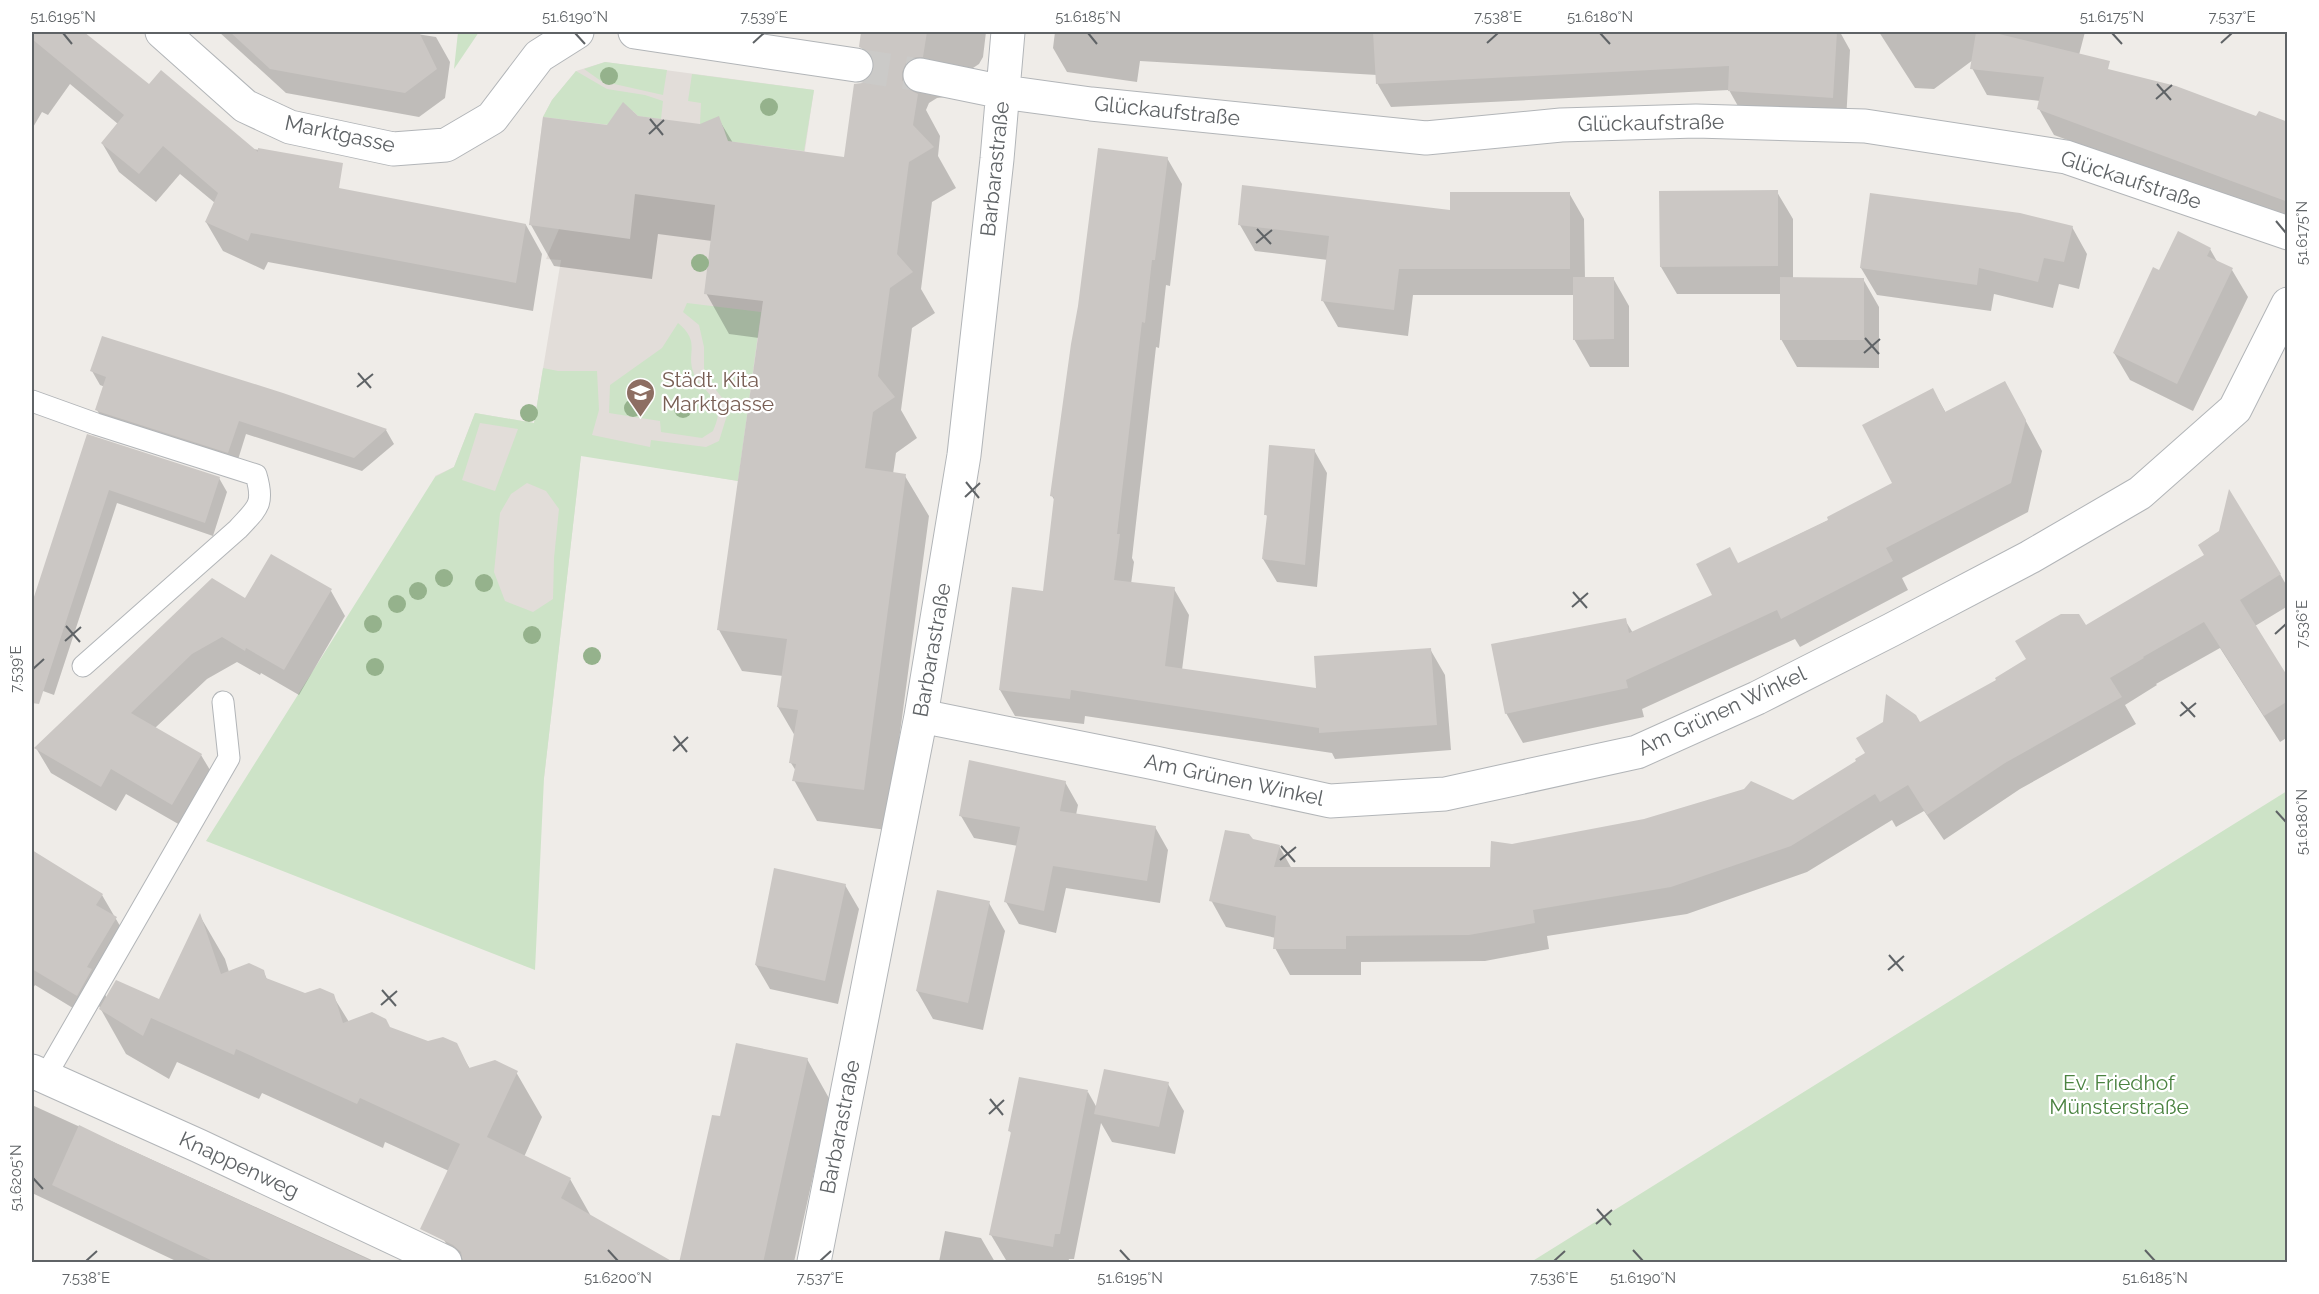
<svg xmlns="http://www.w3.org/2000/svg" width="2319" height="1294" font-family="Raleway,sans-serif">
  <rect width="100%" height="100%" fill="#efece8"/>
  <path fill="#e2ddd9" d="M 605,62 L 814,90 L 795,216 L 770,253 L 738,481 L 581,455 L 544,778 L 435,476 L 454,467 L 475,413 L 534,423 L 561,260 L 546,259 L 565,215 L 533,197 L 543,117 L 552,100 L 576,71 Z"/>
  <path fill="#cde3c7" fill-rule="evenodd" d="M 458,32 L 479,32 L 454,69 Z
    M 605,62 L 667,70 L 663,95 L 601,81 L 584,69 Z
    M 576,71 L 607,89 L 645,95 L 663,101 L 661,119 L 638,116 L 633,111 L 615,114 L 610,125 L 543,117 L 552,100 Z
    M 692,74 L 814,90 L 804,151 L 726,141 L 724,128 L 719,124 L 700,124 L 701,103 L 688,101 Z
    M 687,303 L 761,312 L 738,481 L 581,456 L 544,778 L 535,970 L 206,841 L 435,477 L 454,467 L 475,413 L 534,423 L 543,368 L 558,371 L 597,371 L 599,410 L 592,435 L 650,447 L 651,440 L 706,447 L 719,441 L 728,412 L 723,399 L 704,375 L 704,347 L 699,325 L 683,312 ZM 480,423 L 518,429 L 495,491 L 462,480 ZM 527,483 L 546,491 L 559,509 L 554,558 L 553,599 L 533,612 L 505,601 L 494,572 L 500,513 L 511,494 Z
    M 678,323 C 702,343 685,353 694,374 C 700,387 718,398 718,413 C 718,419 715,426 713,431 L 702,438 L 661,432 L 660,421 L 609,413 L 610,385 L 662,348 Z
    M 2287,791 L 2287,1262 L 1531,1262 Z"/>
  <path fill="#0003" d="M 32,32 L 72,32 L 149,87 L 251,149 L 261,150 L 354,235 L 526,225 L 542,254 L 533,311 L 268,262 L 264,270 L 223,251 L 206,222 L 215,203 L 180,174 L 156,202 L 119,172 L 102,143 L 118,124 L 70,84 L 48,115 L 42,112 L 32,129 Z
    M 219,32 L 404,32 L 436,37 L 450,62 L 445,98 L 419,117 L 286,93 Z
    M 863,32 L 986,32 L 983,57 L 979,64 L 973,68 L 950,71 L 946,97 L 937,98 L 929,103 L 926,110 L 940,136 L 938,156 L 956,188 L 932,202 L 921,289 L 935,313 L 912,328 L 901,410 L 917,438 L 896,453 L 893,474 L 905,476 L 929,516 L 887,830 L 817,821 L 794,780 L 796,771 L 791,763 L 795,736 L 778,707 L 783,676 L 742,671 L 719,630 L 759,338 L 729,334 L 706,293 L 712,241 L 658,234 L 652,279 L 554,266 L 531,225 L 608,126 L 637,117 L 701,126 L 718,118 L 733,143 L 845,158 L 863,84 L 871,78 L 875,71 L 861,46 Z
    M 1055,32 L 1840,32 L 1850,50 L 1846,121 L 1743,115 L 1729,90 L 1391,107 L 1377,83 L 1377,75 L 1140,61 L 1137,82 L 1067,72 L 1053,48 Z
    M 1879,32 L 2085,32 L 2079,55 L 2093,66 L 2257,118 L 2288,122 L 2288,222 L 2054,135 L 2039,109 L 2040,101 L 1987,95 L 1972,68 L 1973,60 L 1934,89 L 1915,88 Z
    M 1167,158 L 1182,184 L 1170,286 L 1166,285 L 1159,348 L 1156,347 L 1132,558 L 1134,562 L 1131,584 L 1174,589 L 1189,615 L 1182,670 L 1317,689 L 1430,649 L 1445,675 L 1451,750 L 1335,759 L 1332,753 L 1085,716 L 1084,724 L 1015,716 L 1000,690 L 1045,593 L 1055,501 L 1052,496 Z
    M 1777,192 L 1793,219 L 1793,278 L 1863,279 L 1879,307 L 1879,368 L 1797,367 L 1781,339 L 1782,294 L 1677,294 L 1661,267 Z
    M 1569,193 L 1584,219 L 1585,279 L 1613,278 L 1629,306 L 1629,367 L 1590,367 L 1574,339 L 1574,295 L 1413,295 L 1408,336 L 1338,327 L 1323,301 L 1328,260 L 1255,251 L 1240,225 L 1452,211 Z
    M 2072,227 L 2087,254 L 2079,289 L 2059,284 L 2053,308 L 1994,294 L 1991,311 L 1877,295 L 1861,268 Z
    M 2210,249 L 2218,263 L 2232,270 L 2248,297 L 2193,411 L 2130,380 L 2114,353 L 2159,272 Z
    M 92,371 L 282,394 L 386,430 L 394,444 L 362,471 L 246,434 L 236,466 L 105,424 L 97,410 L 105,387 L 100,385 Z
    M 1933,390 L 1946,413 L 2021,412 L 2042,451 L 2028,512 L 1902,578 L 1908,590 L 1800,647 L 1795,639 L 1642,709 L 1644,717 L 1523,743 L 1506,713 L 1625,620 L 1633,633 L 1714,596 L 1738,564 L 1829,520 L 1894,484 Z
    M 88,436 L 219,478 L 227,492 L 213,536 L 117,503 L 54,695 L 32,687 L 32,608 Z
    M 1314,450 L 1327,473 L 1317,587 L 1277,582 L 1263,559 L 1268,519 L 1266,514 Z
    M 2280,574 L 2288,588 L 2288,606 L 2255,626 L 2288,680 L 2288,737 L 2280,742 L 2220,648 L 2156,684 L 2157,685 L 2125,705 L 2136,724 L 2020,789 L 1944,840 L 1924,811 L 1896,827 L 1892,820 L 1807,872 L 1687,914 L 1547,936 L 1549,949 L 1485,961 L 1361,962 L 1361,975 L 1290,975 L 1275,948 L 1276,938 L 1226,927 L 1211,900 L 1252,840 L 1279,846 L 1292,869 L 1491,868 L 1512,845 L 1793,802 L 1920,724 L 1998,681 L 2085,627 Z
    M 331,591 L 345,616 L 299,695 L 261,673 L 260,675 L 237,662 L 207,679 L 155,728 L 201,755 L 216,780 L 187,829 L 126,794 L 116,811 L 51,773 L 36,748 L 245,601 Z
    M 1065,782 L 1078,805 L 1076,815 L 1155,827 L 1168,850 L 1160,903 L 1066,888 L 1056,933 L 1019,924 L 1006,902 L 1018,846 L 974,838 L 961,816 Z
    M 32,852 L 102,895 L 130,943 L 102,989 L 107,998 L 160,1001 L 200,916 L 225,959 L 229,972 L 263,971 L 268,981 L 304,994 L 333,996 L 349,1022 L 391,1029 L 428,1043 L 456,1045 L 470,1069 L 516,1072 L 542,1117 L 524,1157 L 570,1179 L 592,1218 L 634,1262 L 462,1262 L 455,1259 L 429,1214 L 449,1171 L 385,1142 L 383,1148 L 262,1093 L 259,1099 L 177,1062 L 169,1079 L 126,1054 L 99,1006 L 91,1019 L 35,985 L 32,990 Z
    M 845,885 L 859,909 L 838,1004 L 770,989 L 756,965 Z
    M 989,903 L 1005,931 L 983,1030 L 933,1019 L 917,991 Z
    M 807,1059 L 830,1100 L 794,1262 L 680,1262 L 721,1118 Z
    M 1168,1084 L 1184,1111 L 1175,1154 L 1112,1142 L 1101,1123 L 1074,1259 L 1069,1259 L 1068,1262 L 1018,1262 L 1006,1260 L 991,1235 L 1012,1135 L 1010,1131 L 1088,1092 L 1097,1108 Z
    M 32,1105 L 376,1262 L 178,1262 L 32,1193 Z
    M 945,1231 L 981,1238 L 995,1262 L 939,1262 Z"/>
  <path fill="#cbc7c4" d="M 32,32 L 84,32 L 149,84 L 161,70 L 258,152 L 258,148 L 343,163 L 339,188 L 526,224 L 516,283 L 251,233 L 248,241 L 205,222 L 218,193 L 163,146 L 139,174 L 101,143 L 124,115 L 32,39 Z
    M 230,32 L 419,32 L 437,69 L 405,93 L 341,82 L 270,69 Z
    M 861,32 L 927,32 L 923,57 L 914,57 L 906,63 L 902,72 L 902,80 L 908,89 L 918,94 L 913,125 L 934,147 L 909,162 L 897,254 L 913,272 L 890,288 L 878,376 L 895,397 L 873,412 L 865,468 L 906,474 L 864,790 L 792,781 L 796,764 L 789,763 L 798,710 L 777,707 L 787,639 L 717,630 L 763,301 L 704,294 L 715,205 L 635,194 L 630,239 L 529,225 L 543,117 L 607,125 L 623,102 L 638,116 L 700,124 L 719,116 L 728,141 L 844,157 L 854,84 L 862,83 L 870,77 L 875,67 L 873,58 L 868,51 L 859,47 Z
    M 1373,32 L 1837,32 L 1833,98 L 1728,91 L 1729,66 L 1376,84 Z
    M 1976,32 L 1991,32 L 2110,61 L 2108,69 L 2176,86 L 2256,116 L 2259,111 L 2288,122 L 2288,202 L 2037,109 L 2044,77 L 1970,69 Z
    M 1098,148 L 1168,157 L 1155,260 L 1152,260 L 1145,323 L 1142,322 L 1117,534 L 1120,534 L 1114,580 L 1175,587 L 1165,666 L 1316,688 L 1314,656 L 1431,648 L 1437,725 L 1319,733 L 1319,728 L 1071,690 L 1070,699 L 999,690 L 1012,587 L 1043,591 L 1054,497 L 1050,496 L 1071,344 L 1078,306 Z
    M 1242,185 L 1450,210 L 1450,192 L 1570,192 L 1570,269 L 1399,269 L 1394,310 L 1321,301 L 1329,236 L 1238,225 Z
    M 1778,190 L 1778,266 L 1660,267 L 1659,191 Z
    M 1870,193 L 2020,213 L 2073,226 L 2064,262 L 2044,258 L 2038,282 L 1979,268 L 1977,285 L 1860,268 Z
    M 2178,231 L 2211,248 L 2207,256 L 2233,268 L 2177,384 L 2113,353 L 2153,267 L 2159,270 Z
    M 1573,277 L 1614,277 L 1614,339 L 1573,340 Z
    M 1780,277 L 1864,278 L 1864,340 L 1780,340 Z
    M 102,336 L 283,393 L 387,429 L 354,458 L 239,421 L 228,453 L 100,412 L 95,410 L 106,377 L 90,371 Z
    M 2005,381 L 2026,420 L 2011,483 L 1886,548 L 1893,561 L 1781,619 L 1777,610 L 1626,680 L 1628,688 L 1505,714 L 1491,644 L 1626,618 L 1629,633 L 1712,595 L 1696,564 L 1730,547 L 1738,563 L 1828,520 L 1827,517 L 1892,483 L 1862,425 L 1933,388 L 1945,412 Z
    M 87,434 L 220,477 L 205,523 L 109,490 L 39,704 L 32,703 L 32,603 Z
    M 1269,445 L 1315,449 L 1305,565 L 1262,559 L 1267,515 L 1264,515 Z
    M 2229,489 L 2281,574 L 2240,600 L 2288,677 L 2288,701 L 2264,716 L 2204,622 L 2143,657 L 2144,658 L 2110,678 L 2122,697 L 2005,763 L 1927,815 L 1908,785 L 1880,802 L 1875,794 L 1791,846 L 1671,887 L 1533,910 L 1535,923 L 1469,935 L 1346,936 L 1346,949 L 1273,949 L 1276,916 L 1209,901 L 1225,830 L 1249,834 L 1253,839 L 1280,845 L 1274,867 L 1490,867 L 1491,841 L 1512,844 L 1644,819 L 1744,789 L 1751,781 L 1793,800 L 1856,761 L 1855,759 L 1865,753 L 1856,738 L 1883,722 L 1886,694 L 1916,715 L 1920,722 L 1996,680 L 1995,678 L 2026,659 L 2015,641 L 2052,619 L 2061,614 L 2079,614 L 2086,625 L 2204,555 L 2198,545 L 2219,531 Z
    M 271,554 L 332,589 L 284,670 L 246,648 L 245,651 L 222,637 L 192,654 L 131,713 L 202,754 L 172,805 L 111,769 L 101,787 L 34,748 L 212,578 L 245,598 Z
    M 969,760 L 1066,781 L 1060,811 L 1156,826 L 1147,881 L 1053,866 L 1044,911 L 1004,902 L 1020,827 L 959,816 Z
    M 32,850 L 103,894 L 96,905 L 117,917 L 87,967 L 92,969 L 77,996 L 32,969 Z
    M 774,868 L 846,884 L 825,981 L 755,965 Z
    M 937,890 L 990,901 L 968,1003 L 916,991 Z
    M 200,913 L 221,974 L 249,963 L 264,970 L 266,978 L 305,993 L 320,988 L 334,994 L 343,1023 L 372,1012 L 386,1019 L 390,1027 L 428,1041 L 443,1037 L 457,1043 L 469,1068 L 495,1060 L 518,1071 L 487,1137 L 571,1178 L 561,1198 L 675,1263 L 463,1263 L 461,1252 L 453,1245 L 420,1229 L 460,1144 L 360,1098 L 357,1104 L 236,1049 L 234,1055 L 151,1018 L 143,1036 L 99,1009 L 116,980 L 159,999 Z
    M 736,1043 L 808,1058 L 763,1263 L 679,1263 L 712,1115 L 720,1116 Z
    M 1104,1069 L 1169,1082 L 1159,1127 L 1094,1114 Z
    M 1019,1077 L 1088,1090 L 1060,1234 L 1055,1234 L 1053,1247 L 989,1235 L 1011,1132 L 1008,1131 Z
    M 79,1125 L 118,1144 L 376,1263 L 217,1263 L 52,1185 Z"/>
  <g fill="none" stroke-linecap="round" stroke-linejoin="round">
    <path stroke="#cbcac8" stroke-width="33" stroke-dasharray="33 16" stroke-linecap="butt" d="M 856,65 L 920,75"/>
    <defs>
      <path id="lane" d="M 32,401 L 96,424 L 256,475 C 265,505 257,508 238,529 L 83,666
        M 45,1077 L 229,758 L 223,702"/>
      <path id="street" d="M 162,32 L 245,106 L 290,127 L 393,149 L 446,145 L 492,118 L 539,56 L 577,32
        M 635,32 L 856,65
        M 920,75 L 1003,92 L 1091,104 L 1426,138 L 1561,125 L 1696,121 L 1865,126 L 2066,157 L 2288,233
        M 921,716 L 1155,763 L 1330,801 L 1445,794 L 1637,752 L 1757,698 L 1891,630 L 2030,557 L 2140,493 L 2235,409 L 2288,304
        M 32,1071 L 199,1146 L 445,1262
        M 814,1262 L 921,716 L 964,455 L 997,159 L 1008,32"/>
    </defs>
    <use href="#lane" stroke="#b2b5b8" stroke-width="23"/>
    <use href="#street" stroke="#b2b5b8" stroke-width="35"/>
    <use href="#lane" stroke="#fff" stroke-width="21"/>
    <use href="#street" stroke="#fff" stroke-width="33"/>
  </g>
  <g fill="#95b28c">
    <circle cx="609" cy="76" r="9"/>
    <circle cx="769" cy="107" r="9"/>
    <circle cx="700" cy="263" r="9"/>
    <circle cx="633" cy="408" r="9"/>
    <circle cx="683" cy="409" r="9"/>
    <circle cx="529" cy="413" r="9"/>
    <circle cx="444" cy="578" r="9"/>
    <circle cx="484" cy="583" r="9"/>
    <circle cx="418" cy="591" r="9"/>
    <circle cx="397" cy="604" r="9"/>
    <circle cx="373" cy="624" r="9"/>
    <circle cx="532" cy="635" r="9"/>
    <circle cx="592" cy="656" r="9"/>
    <circle cx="375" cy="667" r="9"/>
  </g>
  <path fill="none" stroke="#5f6366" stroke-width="2" d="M 63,33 L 72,44M 575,33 L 585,44M 1088,33 L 1097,44M 1600,33 L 1610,44M 2112,33 L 2122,44M 753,43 L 764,33M 1487,43 L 1498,33M 2221,43 L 2232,33M 2157,84 L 2171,100M 2156,99 L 2172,85M 650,119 L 663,135M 649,134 L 664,120M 2276,221 L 2286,233M 1257,229 L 1271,244M 1256,243 L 1272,230M 1865,338 L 1879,354M 1864,353 L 1880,339M 358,373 L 371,388M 357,387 L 373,374M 966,482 L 979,498M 965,497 L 980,483M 1573,592 L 1587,608M 1572,607 L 1588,593M 66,626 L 80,642M 2275,634 L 2286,624M 65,641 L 81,627M 33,669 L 44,659M 2181,702 L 2195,717M 2180,716 L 2196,703M 674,736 L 687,752M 673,751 L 688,737M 2276,811 L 2286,822M 1281,846 L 1295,862M 1280,860 L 1296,847M 1889,955 L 1903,971M 1888,970 L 1904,956M 382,990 L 396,1006M 381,1005 L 397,991M 990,1099 L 1003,1115M 989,1114 L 1004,1100M 33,1178 L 43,1189M 1597,1209 L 1611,1225M 1596,1224 L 1612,1210M 608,1250 L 618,1261M 1120,1250 L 1130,1261M 1633,1250 L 1643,1261M 2145,1250 L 2155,1261M 86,1261 L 97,1251M 820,1261 L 831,1251M 1554,1261 L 1565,1251"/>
  <defs>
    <symbol id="school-pin" viewBox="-11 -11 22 30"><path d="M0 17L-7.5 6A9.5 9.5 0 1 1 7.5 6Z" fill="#8d6e63" stroke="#fff"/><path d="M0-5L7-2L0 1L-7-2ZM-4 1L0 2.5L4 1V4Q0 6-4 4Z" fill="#fff"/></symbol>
  </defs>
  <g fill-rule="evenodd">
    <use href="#school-pin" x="624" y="376" width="33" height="45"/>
  </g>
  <g text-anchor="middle" stroke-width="4.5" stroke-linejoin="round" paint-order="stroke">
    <g font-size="21" fill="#5f6366" stroke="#fff">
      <text transform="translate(1167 111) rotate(6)" y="7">Glückaufstraße</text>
      <text transform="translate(1651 123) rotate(-1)" y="7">Glückaufstraße</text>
      <text transform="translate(340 134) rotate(12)" y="7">Marktgasse</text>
      <text transform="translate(995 169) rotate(-84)" y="7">Barbarastraße</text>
      <text transform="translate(2131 180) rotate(18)" y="7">Glückaufstraße</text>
      <text transform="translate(932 650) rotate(-80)" y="7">Barbarastraße</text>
      <text transform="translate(1722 711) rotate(-25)" y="7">Am Grünen Winkel</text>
      <text transform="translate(1234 780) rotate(12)" y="7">Am Grünen Winkel</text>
      <text transform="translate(840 1127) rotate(-79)" y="7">Barbarastraße</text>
      <text transform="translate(239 1165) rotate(25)" y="7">Knappenweg</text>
    </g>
    <g font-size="21" fill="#785e54" stroke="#fff" text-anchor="start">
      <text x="662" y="387">Städt. Kita<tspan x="662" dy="24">Marktgasse</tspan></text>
    </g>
    <g font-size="21" fill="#4b8341" stroke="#fff">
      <text x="2119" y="1090">Ev. Friedhof<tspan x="2119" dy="24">Münsterstraße</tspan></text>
    </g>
  </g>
  <rect width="2319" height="1294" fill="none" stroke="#ffffff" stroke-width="66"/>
  <rect x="33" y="33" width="2253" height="1228" fill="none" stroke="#5f6366" stroke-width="2"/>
  <g font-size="15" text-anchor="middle" fill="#5f6366">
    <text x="63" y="22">51.6195°N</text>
    <text x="575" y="22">51.6190°N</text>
    <text x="764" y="22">7.539°E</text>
    <text x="1088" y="22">51.6185°N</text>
    <text x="1498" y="22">7.538°E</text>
    <text x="1600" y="22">51.6180°N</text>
    <text x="2112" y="22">51.6175°N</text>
    <text x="2232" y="22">7.537°E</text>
    <text transform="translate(2302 233) rotate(-90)" y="5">51.6175°N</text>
    <text transform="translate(2302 624) rotate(-90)" y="5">7.536°E</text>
    <text transform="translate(16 669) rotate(-90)" y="5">7.539°E</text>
    <text transform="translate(2302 822) rotate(-90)" y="5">51.6180°N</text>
    <text transform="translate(16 1178) rotate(-90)" y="5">51.6205°N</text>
    <text x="86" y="1283">7.538°E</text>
    <text x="618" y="1283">51.6200°N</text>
    <text x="820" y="1283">7.537°E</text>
    <text x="1130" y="1283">51.6195°N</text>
    <text x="1554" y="1283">7.536°E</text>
    <text x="1643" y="1283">51.6190°N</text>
    <text x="2155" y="1283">51.6185°N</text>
  </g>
</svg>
